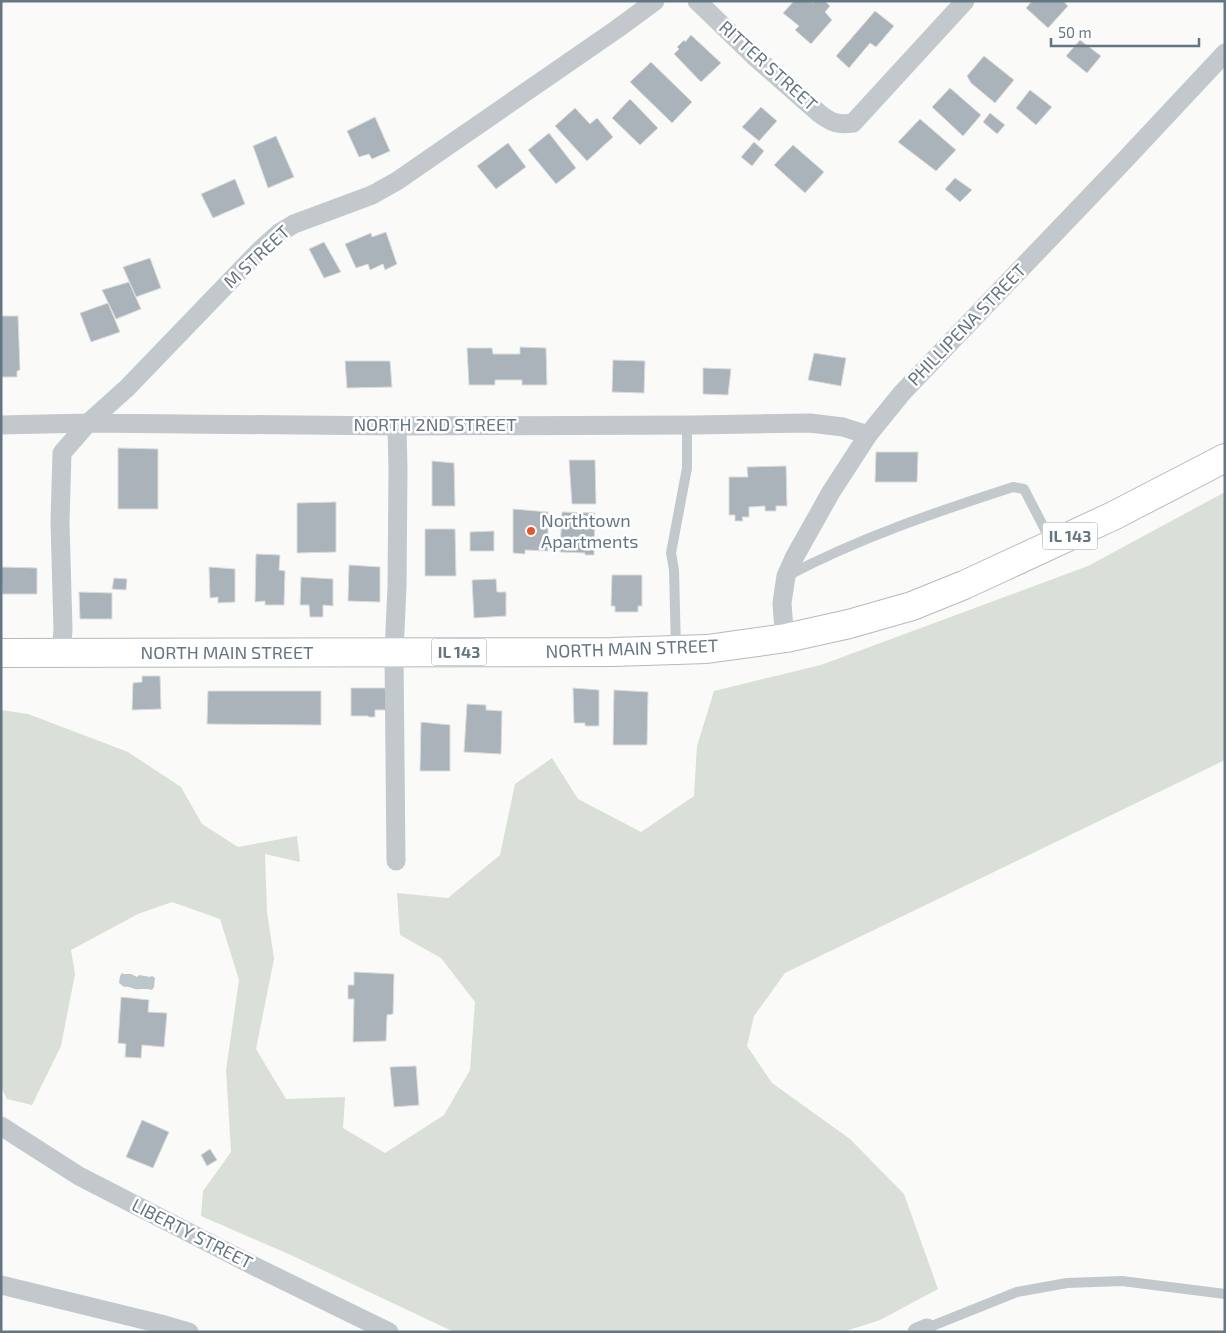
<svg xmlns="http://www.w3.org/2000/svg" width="1226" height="1333" font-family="'Exo 2',sans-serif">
  <rect width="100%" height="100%" fill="#fafaf8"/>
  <path fill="#dadfd7" d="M 1225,492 L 1225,760 L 785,973 L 754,1016 L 747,1046 L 772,1083 L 850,1139 L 904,1194 L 938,1289 L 880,1320 L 843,1332 L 454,1332 L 293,1256 L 201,1216 L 203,1191 L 231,1152 L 226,1070 L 239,980 L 220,919 L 172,902 L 138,914 L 71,950 L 75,974 L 61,1046 L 32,1105 L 7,1099 L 1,1087 L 1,710 L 28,714 L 128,752 L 181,787 L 202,824 L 238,847 L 297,836 L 300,862 L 265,854 L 267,912 L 274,959 L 256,1049 L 286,1099 L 345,1097 L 343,1128 L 385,1153 L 444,1115 L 470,1070 L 475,1002 L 441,958 L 400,935 L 397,893 L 448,898 L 500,855 L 515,784 L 552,758 L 578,799 L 641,832 L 694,796 L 697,746 L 714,691 L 821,665 L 1088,566 Z"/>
  <path fill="#bbc7cb" d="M 122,973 L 124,974 L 131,974 L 137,977 L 139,975 L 150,977 L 152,976 L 155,978 L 154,987 L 152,990 C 146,988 141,990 135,989 C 130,988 129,986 124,987 L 119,983 L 120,976 Z"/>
  <path fill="#aab3b9" stroke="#dcdcda" d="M 794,1 L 812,1 L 813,3 L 814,1 L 825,1 L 830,6 L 825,12 L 832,20 L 811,44 L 795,30 L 799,26 L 783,13 Z
    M 1032,1 L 1063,1 L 1068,6 L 1048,28 L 1026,8 Z
    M 875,11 L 894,26 L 876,47 L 870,43 L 849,68 L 836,56 Z
    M 691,35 L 721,63 L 701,82 L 674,54 L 679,49 L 677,47 L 684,40 L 685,42 Z
    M 1080,40 L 1101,56 L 1087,73 L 1066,56 Z
    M 984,56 L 1014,80 L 995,103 L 971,83 L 967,76 Z
    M 651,62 L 692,102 L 672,123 L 630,82 Z
    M 950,88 L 981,115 L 963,136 L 932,107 Z
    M 1030,90 L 1052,107 L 1036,125 L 1016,108 Z
    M 630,99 L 658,128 L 640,145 L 612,118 Z
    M 761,107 L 777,121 L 759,141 L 742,127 Z
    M 575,108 L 590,124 L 597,118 L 613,137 L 587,161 L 555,126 Z
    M 990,113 L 1005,125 L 997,134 L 983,122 Z
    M 375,117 L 390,151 L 372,159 L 369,154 L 359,157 L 347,131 Z
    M 920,119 L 956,150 L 936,171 L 898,142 Z
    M 549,133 L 576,168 L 556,184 L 528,150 Z
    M 276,136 L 294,177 L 268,188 L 253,146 Z
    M 754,142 L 764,151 L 752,166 L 741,157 Z
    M 508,143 L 526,167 L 496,189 L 477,166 Z
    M 793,145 L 824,172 L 805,193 L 774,165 Z
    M 955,178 L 972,190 L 960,202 L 945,189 Z
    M 235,179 L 245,204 L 213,218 L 201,194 Z
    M 386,232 L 397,264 L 385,270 L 383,264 L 370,270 L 368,264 L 356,268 L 345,244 L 371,233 L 372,237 Z
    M 324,242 L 341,272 L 324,278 L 309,249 Z
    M 150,258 L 161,288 L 136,297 L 123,267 Z
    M 129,282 L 141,309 L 116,319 L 102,290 Z
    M 108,303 L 120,332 L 91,342 L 80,313 Z
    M 1,316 L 18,316 L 20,370 L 17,371 L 17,377 L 1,377 Z
    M 520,347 L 546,348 L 547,385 L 522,385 L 522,380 L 495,380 L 495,385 L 469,385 L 467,348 L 492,348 L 493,354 L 520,354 Z
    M 814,353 L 846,358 L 841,386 L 808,380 Z
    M 613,360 L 645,361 L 644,393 L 612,392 Z
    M 345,361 L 390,361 L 392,387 L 347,388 Z
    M 703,368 L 731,369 L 728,395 L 703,394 Z
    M 118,448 L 158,449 L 158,509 L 118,509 Z
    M 876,452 L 918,452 L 917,482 L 875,482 Z
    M 569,460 L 595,460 L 596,504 L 572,504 Z
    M 432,461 L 454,463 L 455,506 L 432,506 Z
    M 786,466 L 787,506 L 776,506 L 776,511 L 765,511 L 765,506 L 749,507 L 749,517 L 742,517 L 743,521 L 735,521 L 735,515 L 729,515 L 729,477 L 748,477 L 747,467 Z
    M 336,502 L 336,552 L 297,553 L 297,503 Z
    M 513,509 L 548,512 L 548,551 L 525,550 L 525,554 L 513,553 Z
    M 562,512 L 595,513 L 594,555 L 585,555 L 585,553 L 560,552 Z
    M 425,529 L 455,529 L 456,576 L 425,576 Z
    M 494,531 L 494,551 L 470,551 L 470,532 Z
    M 256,554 L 280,555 L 279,570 L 285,571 L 284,605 L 265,605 L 265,601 L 255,602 Z
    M 349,565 L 380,567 L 380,602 L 348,601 Z
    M 1,567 L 37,568 L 37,594 L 2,594 Z
    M 209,567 L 235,569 L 235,602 L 218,603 L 218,597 L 210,598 Z
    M 612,575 L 642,575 L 642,606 L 638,606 L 638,612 L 615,612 L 615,606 L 611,606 Z
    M 301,577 L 333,579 L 333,606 L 323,605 L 323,617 L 310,617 L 309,605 L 300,605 Z
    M 114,578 L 127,579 L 126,590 L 112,589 Z
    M 496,579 L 497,592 L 506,592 L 506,616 L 474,618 L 472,580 Z
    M 79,592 L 112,593 L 112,619 L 80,619 Z
    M 142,676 L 160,676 L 161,709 L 132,710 L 133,683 L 142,682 Z
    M 351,688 L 387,688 L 387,710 L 375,710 L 375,717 L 369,717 L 368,716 L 351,716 Z
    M 573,688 L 599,690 L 599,726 L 585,726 L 585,723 L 574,723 Z
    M 614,690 L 648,692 L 647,745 L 613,745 Z
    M 208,691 L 321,691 L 321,725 L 207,724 Z
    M 467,704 L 486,705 L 486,710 L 502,711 L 501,754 L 464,752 Z
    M 421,722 L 450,725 L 450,771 L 420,771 Z
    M 354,972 L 394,974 L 393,1014 L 387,1015 L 386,1041 L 353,1042 L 354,999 L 348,999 L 348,985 L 354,985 Z
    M 121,997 L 149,1000 L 148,1012 L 167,1013 L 164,1047 L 142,1045 L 141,1058 L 125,1057 L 126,1044 L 118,1043 Z
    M 416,1066 L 419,1105 L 394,1107 L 390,1067 Z
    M 142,1120 L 169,1132 L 153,1168 L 126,1157 Z
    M 210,1149 L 217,1160 L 207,1166 L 201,1155 Z"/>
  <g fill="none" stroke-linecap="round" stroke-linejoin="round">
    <defs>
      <path id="primary" d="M 1,653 L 613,652 L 707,649 L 786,638 L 849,624 L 912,606 L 964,585 L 1113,516 L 1225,458"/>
    </defs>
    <use href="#primary" stroke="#b5babe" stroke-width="30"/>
    <path stroke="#c3c8cc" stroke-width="10" d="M 787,576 C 859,538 936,512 1013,487 L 1024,489 L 1052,543
      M 676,649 L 674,570 L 671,553 L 687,468 L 687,425
      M 927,1328 L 1017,1292 L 1067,1283 L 1122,1281 L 1225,1294"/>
    <path stroke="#c3c8cc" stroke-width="19" d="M 697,1 L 755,57 L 820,114 C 832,123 838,125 853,123 L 965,1
      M 1,425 L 88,423 L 397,426 L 695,425 L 810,423 L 843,427 L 868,435
      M 786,638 L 784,630 L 782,603 L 786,576 L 794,558 L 831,492 L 868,435 L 902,393 L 1123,162 L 1225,53
      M 61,653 L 63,630 L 60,522 L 62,453 L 88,423 L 127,388 L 261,249 L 279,233 L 294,224 L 372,195 L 397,181 L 617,29 L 655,1
      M 396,861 L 394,653 L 397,587 L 398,469 L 397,426
      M 1,1126 L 79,1176 L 258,1268 L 389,1332
      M 1,1285 L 165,1325 L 189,1332
      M 917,1332 L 927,1328"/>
    <use href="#primary" stroke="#fff" stroke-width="28"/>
  </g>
  <circle fill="#e4572e" stroke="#fff" stroke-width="2" cx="531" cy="531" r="5"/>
  <g text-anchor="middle" stroke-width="5" stroke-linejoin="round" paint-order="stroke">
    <g fill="#fff" stroke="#939fa8" stroke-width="1">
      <rect x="1042.5" y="522.5" width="55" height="27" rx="4"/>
      <rect x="431.5" y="638.5" width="55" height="27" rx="4"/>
    </g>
    <g font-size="16" font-weight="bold" fill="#657683">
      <text x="1070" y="542">IL 143</text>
      <text x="459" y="658">IL 143</text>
    </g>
    <g font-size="18" fill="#657683" stroke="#fff">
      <text transform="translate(768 66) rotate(42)" y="6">RITTER STREET</text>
      <text transform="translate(257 257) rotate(-43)" y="6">M STREET</text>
      <text transform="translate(967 325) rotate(-46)" y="6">PHILLIPENA STREET</text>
      <text x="435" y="431">NORTH 2ND STREET</text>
      <text transform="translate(632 649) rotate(-2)" y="6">NORTH MAIN STREET</text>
      <text x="227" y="659">NORTH MAIN STREET</text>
      <text transform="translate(192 1234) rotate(27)" y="6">LIBERTY STREET</text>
    </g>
    <g font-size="18" fill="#657683" stroke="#fff" text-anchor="start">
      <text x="541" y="527">Northtown<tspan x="541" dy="21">Apartments</tspan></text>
    </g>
  </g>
  <rect width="1226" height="1333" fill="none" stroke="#657683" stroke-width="5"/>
  <path d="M1051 38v8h148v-8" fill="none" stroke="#657683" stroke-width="2.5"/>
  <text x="1058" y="38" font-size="15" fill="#657683" stroke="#ffffff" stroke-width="4" paint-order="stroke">50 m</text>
</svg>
